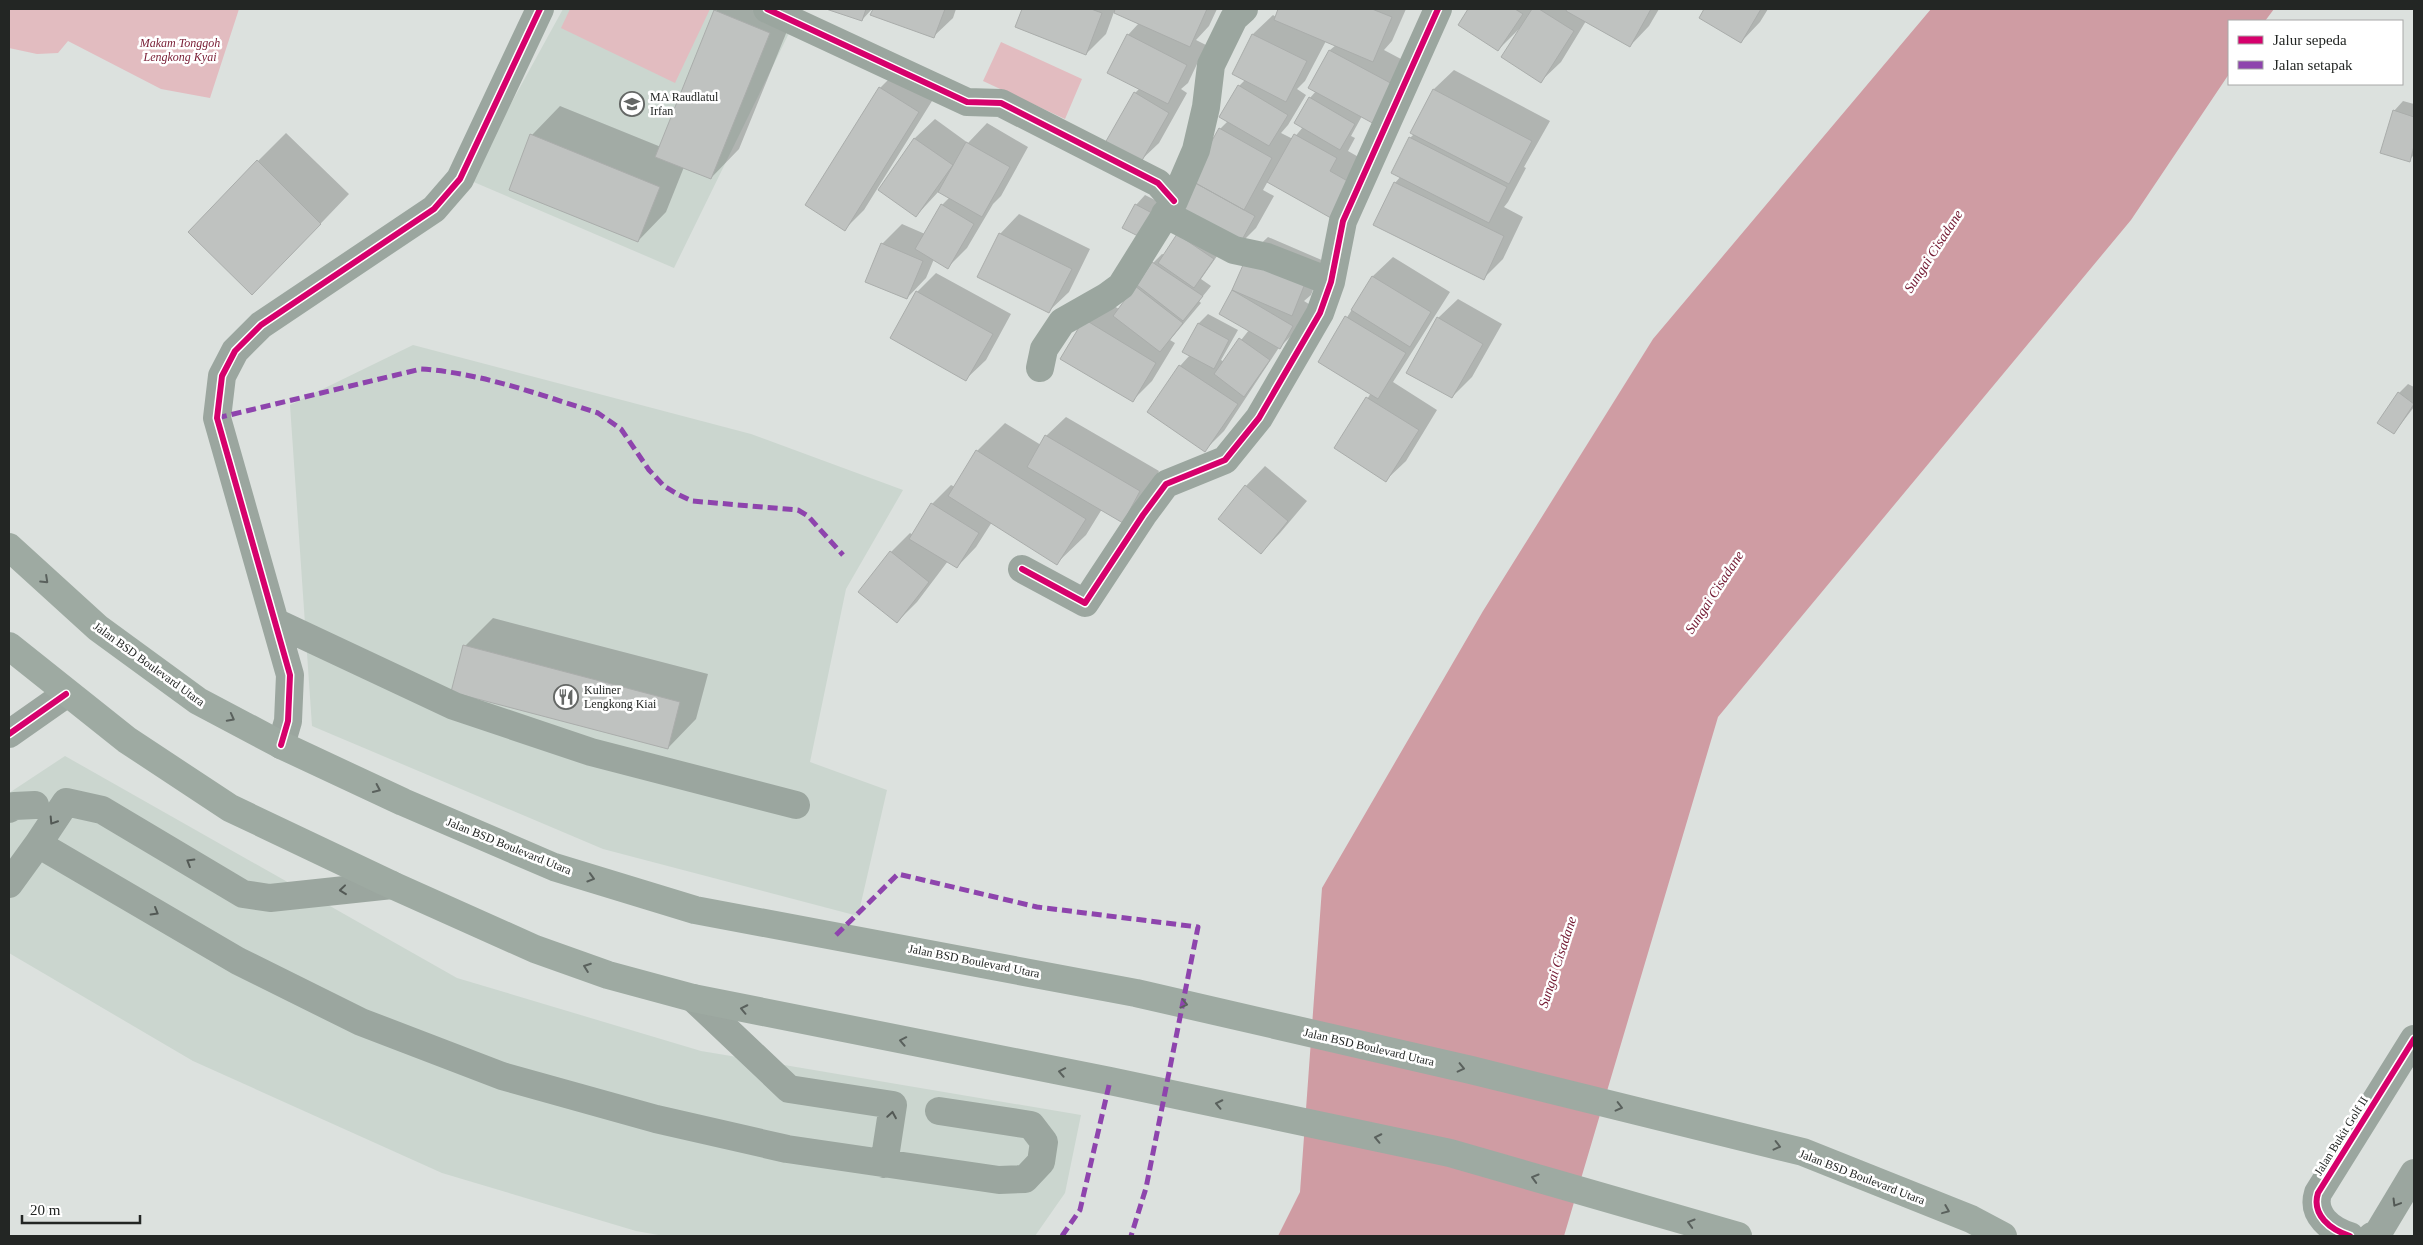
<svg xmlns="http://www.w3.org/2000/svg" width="2423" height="1245" font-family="'Times New Roman',serif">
  <rect width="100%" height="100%" fill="#dce1de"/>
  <path fill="#cbd6cf" d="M 563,9 L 750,9 L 791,29 L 674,268 L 469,180 Z
    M 413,345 L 751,434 L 903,490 L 846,589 L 810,762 L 887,790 L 858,916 L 603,849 L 312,726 L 290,405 Z
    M 65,756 L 457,978 L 701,1051 L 1081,1115 L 1065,1193 L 1035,1236 L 664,1236 L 636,1231 L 442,1173 L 193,1061 L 9,953 L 9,793 Z"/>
  <path fill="#e2bcc0" d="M 9,9 L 239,9 L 210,98 L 161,89 L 68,41 L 58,53 L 37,54 L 9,48 Z
    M 570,9 L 710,9 L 675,83 L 561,28 Z
    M 1001,42 L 1082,79 L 1065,119 L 983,81 Z"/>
  <path fill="#cf9ca3" d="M 1931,9 L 2274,9 L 2265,21 L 2229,21 L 2229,74 L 2131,220 L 1718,717 L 1564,1236 L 1278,1236 L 1300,1192 L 1322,888 L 1483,611 L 1653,339 Z"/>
  <path fill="#0003" fill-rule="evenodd" d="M 717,9 L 796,9 L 739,149 L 711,178 L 684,167 L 666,212 L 638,241 L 532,135 L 560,106 L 661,147 Z
    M 830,9 L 872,9 L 862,20 Z
    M 874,9 L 956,9 L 953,18 L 933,37 L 872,14 Z
    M 1023,9 L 1217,9 L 1209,26 L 1196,40 L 1206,45 L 1188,83 L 1181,89 L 1187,93 L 1159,143 L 1139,162 L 1135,93 L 1140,88 L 1128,35 L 1139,23 L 1114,12 L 1106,34 L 1086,54 L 1017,27 Z
    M 1280,9 L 1406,9 L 1392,41 L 1384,50 L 1416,67 L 1362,116 L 1351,136 L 1355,138 L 1348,151 L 1376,167 L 1338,220 L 1268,181 L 1263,190 L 1274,196 L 1256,228 L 1237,247 L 1220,129 L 1228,121 L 1239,86 L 1245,80 L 1234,74 L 1253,34 L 1273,15 L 1276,17 ZM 1326,41 L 1336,45 L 1330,50 L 1310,88 L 1316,91 L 1310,98 L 1303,127 L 1293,139 L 1281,133 L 1288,125 L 1306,95 L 1297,89 L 1305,81 Z
    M 1470,9 L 1659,9 L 1649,26 L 1630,46 L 1586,21 L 1561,62 L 1541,81 L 1521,27 L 1498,50 L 1459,24 Z
    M 1706,9 L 1768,9 L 1760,22 L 1741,42 L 1700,17 Z
    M 899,69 L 937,93 L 864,210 L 845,229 L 880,88 Z
    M 1454,70 L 1550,121 L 1524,167 L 1526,168 L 1508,202 L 1504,207 L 1523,217 L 1503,259 L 1483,279 L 1395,183 L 1401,176 L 1410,138 L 1415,133 L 1412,132 L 1434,89 Z
    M 2403,101 L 2414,104 L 2414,155 L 2409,160 L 2394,111 Z
    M 935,119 L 968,143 L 987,123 L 1028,147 L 1001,196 L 993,204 L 967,248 L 948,267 L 934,259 L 926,278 L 907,298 L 882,244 L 902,224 L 925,234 L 942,205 L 950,197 L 939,191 L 916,216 L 880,190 L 915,138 Z
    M 286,133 L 349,194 L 281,265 L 258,161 Z
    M 1145,195 L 1161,203 L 1149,226 L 1136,205 Z
    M 1019,214 L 1090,249 L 1069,292 L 1049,311 L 1000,234 Z
    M 1178,235 L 1222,249 L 1201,279 L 1211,286 L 1199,301 L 1201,303 L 1170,340 L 1175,343 L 1152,381 L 1133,400 L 1062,358 L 1104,300 L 1119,309 L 1153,263 L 1162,254 L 1165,255 Z
    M 1268,237 L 1324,261 L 1311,295 L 1304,301 L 1312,306 L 1299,328 L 1278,349 L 1224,431 L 1205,450 L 1148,412 L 1180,366 L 1190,355 L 1184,351 L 1199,323 L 1208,314 L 1238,330 L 1221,360 L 1224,362 L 1249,330 L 1221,313 L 1248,256 Z
    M 1393,257 L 1450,292 L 1393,382 L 1437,410 L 1406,461 L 1386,480 L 1335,448 L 1371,393 L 1319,362 L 1373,276 Z
    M 936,273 L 1011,314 L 986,360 L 966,379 L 917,292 Z
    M 1458,299 L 1502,324 L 1472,377 L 1452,397 L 1438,318 Z
    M 2408,384 L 2414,387 L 2414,407 L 2394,433 L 2399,393 Z
    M 1066,417 L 1159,471 L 1142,502 L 1122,521 L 1102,509 L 1086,535 L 1057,563 L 992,522 L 976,547 L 957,567 L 948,561 L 917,602 L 897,622 L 891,552 L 910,533 L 913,535 L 932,504 L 951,485 L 955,487 L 977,451 L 1005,423 L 1041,445 L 1046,436 Z
    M 1265,466 L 1307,501 L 1280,533 L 1261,553 L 1246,486 Z
    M 493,618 L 708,674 L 696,719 L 668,748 L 465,646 Z"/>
  <path fill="#bfc2c0" stroke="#aaadab" d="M 826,9 L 866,9 L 862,21 Z
    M 873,9 L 945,9 L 934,38 L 870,15 Z
    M 1022,9 L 1091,9 L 1102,13 L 1086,55 L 1015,27 Z
    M 1115,9 L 1207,9 L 1190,47 L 1114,13 Z
    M 1278,9 L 1372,9 L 1392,17 L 1373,62 L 1274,20 Z
    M 1468,9 L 1515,9 L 1523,14 L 1498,51 L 1458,25 Z
    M 1532,9 L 1539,9 L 1574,31 L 1541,83 L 1501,57 Z
    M 1567,9 L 1651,9 L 1630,47 L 1566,11 Z
    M 1704,9 L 1761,9 L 1741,43 L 1699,18 Z
    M 714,10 L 770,33 L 711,179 L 655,157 Z
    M 1127,34 L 1187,65 L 1168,104 L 1107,73 Z
    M 1252,34 L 1307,61 L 1286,102 L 1232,74 Z
    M 1329,50 L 1398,87 L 1378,126 L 1308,88 Z
    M 1238,85 L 1288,115 L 1269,146 L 1219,117 Z
    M 879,87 L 919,112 L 845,231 L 805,205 Z
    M 1433,89 L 1532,141 L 1509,184 L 1410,133 Z
    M 1134,92 L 1169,113 L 1140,164 L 1105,143 Z
    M 1309,97 L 1355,124 L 1340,150 L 1294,123 Z
    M 2393,110 L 2414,117 L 2414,146 L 2410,162 L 2380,153 Z
    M 1219,128 L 1272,158 L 1244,210 L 1190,180 Z
    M 530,134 L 660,187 L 638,242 L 509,190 Z
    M 1294,134 L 1337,158 L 1330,171 L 1358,187 L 1338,222 L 1267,182 Z
    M 1409,137 L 1507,187 L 1489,223 L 1391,173 Z
    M 914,138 L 953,165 L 916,217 L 878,190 Z
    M 966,142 L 1010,167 L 982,217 L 938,192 Z
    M 257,160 L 321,224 L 252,295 L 188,232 Z
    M 1190,180 L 1255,216 L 1237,249 L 1172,213 Z
    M 1394,182 L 1504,236 L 1484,280 L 1373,225 Z
    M 941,204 L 974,224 L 948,269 L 915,249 Z
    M 1135,204 L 1152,213 L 1140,237 L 1122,228 Z
    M 999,233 L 1072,269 L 1049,313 L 977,277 Z
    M 1177,234 L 1214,259 L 1194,288 L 1158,263 Z
    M 881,243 L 923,261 L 907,299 L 865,282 Z
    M 1247,256 L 1306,281 L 1292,316 L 1232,290 Z
    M 1152,262 L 1203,296 L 1183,321 L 1137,285 Z
    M 1372,276 L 1431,312 L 1410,347 L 1351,310 Z
    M 1135,286 L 1183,323 L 1160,352 L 1113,316 Z
    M 1232,290 L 1293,326 L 1280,349 L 1219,314 Z
    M 916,291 L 993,334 L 966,381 L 890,338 Z
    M 1345,316 L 1406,353 L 1378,399 L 1318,362 Z
    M 1437,317 L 1483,344 L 1452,398 L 1406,373 Z
    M 1084,319 L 1156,363 L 1133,402 L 1060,359 Z
    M 1198,323 L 1229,340 L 1214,369 L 1182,352 Z
    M 1239,338 L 1270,360 L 1244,397 L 1214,374 Z
    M 1179,365 L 1238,404 L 1205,452 L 1147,412 Z
    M 2398,392 L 2414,404 L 2394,434 L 2377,423 Z
    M 1366,397 L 1419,430 L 1386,482 L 1334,448 Z
    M 1045,435 L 1140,491 L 1123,523 L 1027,467 Z
    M 976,450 L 1086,519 L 1057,565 L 948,496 Z
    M 1245,485 L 1288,521 L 1261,554 L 1218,519 Z
    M 931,503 L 979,533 L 957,568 L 909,539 Z
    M 890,551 L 929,582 L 897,623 L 858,592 Z
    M 463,645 L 680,702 L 668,749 L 451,692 Z"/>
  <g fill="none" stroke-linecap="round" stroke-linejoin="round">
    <path stroke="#9ba69f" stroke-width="28" d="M 767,9 L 967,102 L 1001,103 L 1158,183 L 1174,201
      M 1165,214 L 1234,250 L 1267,257 L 1331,282
      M 1040,368 L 1044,349 L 1062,322 L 1106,297 L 1121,286 L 1174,201 L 1196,150 L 1206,107 L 1211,65 L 1234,18 L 1244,9
      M 1022,569 L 1085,603 L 1143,515 L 1166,484 L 1225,460 L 1259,418 L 1320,313 L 1331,282 L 1343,221 L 1438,9
      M 275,622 L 454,706 L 591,752 L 796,805
      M 9,734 L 66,694
      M 281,745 L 288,721 L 290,675 L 217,418 L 222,376 L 235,351 L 261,325 L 434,209 L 460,179 L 540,9
      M 9,809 L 14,806 L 35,805
      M 9,884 L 38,844
      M 392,885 L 270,898 L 243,894 L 102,810 L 66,802 L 38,844 L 238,961 L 361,1022 L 502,1076 L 656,1119 L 787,1149 L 999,1180 L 1025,1179 L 1041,1162 L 1044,1142 L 1031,1125 L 939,1111
      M 693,998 L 789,1089 L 893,1105 L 884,1164
      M 2350,1236 C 2331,1230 2311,1215 2318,1193 L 2414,1039
      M 2372,1236 L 2378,1233 L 2414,1173"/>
    <path stroke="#9eaaa2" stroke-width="28" d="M 9,547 L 98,628 L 198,701 L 281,745 L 403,802 L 554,867 L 695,910 L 1136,993 L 1471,1070 L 1803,1152 L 1971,1219 L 2003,1236
      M 9,646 L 127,740 L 230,808 L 392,885 L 535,949 L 608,975 L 693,998 L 1110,1081 L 1450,1153 L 1738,1236"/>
    <path stroke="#8e44ad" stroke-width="5" stroke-dasharray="10 5" stroke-linecap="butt" d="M 217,418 L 421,369 C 482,373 540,395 598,413 L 621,429 L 649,470 L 664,486 L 677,494 L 692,501 L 798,510 L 808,516 L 843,555
      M 836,935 L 898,874 L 1037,907 L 1198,927 L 1146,1188 L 1131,1236
      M 1062,1236 L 1080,1210 L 1110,1081"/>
    <defs>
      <path id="cycleway" d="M 767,9 L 967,102 L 1001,103 L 1158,183 L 1174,201
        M 1022,569 L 1085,603 L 1143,515 L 1166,484 L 1225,460 L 1259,418 L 1320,313 L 1331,282 L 1343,221 L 1438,9
        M 9,734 L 66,694
        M 281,745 L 288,721 L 290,675 L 217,418 L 222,376 L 235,351 L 261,325 L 434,209 L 460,179 L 540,9
        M 2350,1236 C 2331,1230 2311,1215 2318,1193 L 2414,1039"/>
    </defs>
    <use href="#cycleway" stroke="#fff" stroke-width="9"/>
    <use href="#cycleway" stroke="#d6006c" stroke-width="6"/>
  </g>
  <defs><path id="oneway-chevron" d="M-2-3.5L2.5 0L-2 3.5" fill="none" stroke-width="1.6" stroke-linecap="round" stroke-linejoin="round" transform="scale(1.25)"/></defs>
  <g stroke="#5a615d">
    <use href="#oneway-chevron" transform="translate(45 580) rotate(43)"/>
    <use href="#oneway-chevron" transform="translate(231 718) rotate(28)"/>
    <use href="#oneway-chevron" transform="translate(377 789) rotate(25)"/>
    <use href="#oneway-chevron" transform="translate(591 878) rotate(17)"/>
    <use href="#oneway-chevron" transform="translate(587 967) rotate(-160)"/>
    <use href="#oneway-chevron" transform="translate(1184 1004) rotate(13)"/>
    <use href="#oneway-chevron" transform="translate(744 1009) rotate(-168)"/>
    <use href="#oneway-chevron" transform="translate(903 1041) rotate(-169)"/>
    <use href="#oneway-chevron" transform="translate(1461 1068) rotate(13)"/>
    <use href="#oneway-chevron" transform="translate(1062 1072) rotate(-169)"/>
    <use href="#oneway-chevron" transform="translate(1219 1104) rotate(-168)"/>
    <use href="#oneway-chevron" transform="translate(1619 1107) rotate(14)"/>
    <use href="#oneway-chevron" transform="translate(1378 1138) rotate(-168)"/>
    <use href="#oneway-chevron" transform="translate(1777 1146) rotate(14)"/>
    <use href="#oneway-chevron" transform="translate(1535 1178) rotate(-164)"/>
    <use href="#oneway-chevron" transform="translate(1946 1210) rotate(22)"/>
    <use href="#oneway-chevron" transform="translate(1691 1223) rotate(-164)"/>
  </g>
  <g stroke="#535955">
    <use href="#oneway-chevron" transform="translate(53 821) rotate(123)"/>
    <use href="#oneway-chevron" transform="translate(190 862) rotate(-149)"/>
    <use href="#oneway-chevron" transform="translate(343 890) rotate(174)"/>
    <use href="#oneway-chevron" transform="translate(155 912) rotate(30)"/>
    <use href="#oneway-chevron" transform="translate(892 1115) rotate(-81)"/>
    <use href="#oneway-chevron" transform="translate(2396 1203) rotate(121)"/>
  </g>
  <defs>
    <symbol id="school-ring" viewBox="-11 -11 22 22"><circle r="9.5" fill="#fff" stroke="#646765" stroke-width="1.5"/><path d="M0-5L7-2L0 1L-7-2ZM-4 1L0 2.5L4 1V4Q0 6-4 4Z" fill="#646765"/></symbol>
    <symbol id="restaurant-ring" viewBox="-11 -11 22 22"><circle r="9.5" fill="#fff" stroke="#646765" stroke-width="1.5"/><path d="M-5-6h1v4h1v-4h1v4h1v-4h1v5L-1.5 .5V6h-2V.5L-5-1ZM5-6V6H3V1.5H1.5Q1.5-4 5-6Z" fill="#646765"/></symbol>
  </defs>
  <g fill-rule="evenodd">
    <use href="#school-ring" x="618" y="90" width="28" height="28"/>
    <use href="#restaurant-ring" x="552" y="683" width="28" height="28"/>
  </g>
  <g text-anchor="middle" stroke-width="5" stroke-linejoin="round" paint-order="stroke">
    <g font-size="12" font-style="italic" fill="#7b2138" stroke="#fff">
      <text x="180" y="47">Makam Tonggoh<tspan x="180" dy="14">Lengkong Kyai</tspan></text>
    </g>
    <g font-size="12" fill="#232624" stroke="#fff" text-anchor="start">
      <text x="650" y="101">MA Raudlatul<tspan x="650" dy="14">Irfan</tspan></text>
      <text x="584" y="694">Kuliner<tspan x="584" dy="14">Lengkong Kiai</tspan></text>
    </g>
    <g font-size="12" fill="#232624" stroke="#fff">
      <text transform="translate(149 664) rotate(36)" y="4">Jalan BSD Boulevard Utara</text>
      <text transform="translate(509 846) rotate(22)" y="4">Jalan BSD Boulevard Utara</text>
      <text transform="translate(974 961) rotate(11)" y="4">Jalan BSD Boulevard Utara</text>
      <text transform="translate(1369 1047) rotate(13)" y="4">Jalan BSD Boulevard Utara</text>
      <text transform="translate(2341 1136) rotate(-58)" y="4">Jalan Bukit Golf II</text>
      <text transform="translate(1862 1177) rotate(21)" y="4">Jalan BSD Boulevard Utara</text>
    </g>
    <g font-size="14" font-style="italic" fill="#721831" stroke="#fff">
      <text transform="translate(1933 251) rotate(-57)" y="5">Sungai Cisadane</text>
      <text transform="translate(1714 592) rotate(-57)" y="5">Sungai Cisadane</text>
      <text transform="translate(1557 962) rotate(-72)" y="5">Sungai Cisadane</text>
    </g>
  </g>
  <rect width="2423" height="1245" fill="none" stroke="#232624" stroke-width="20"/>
  <rect x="2228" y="20" width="175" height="65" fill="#ffffff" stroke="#a7a8a7"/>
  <rect x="2238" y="36" width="25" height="8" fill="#d6006c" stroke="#a7a8a7"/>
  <text x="2273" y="45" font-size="15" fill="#232624">Jalur sepeda</text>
  <rect x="2238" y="61" width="25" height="8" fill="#8e44ad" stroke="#a7a8a7"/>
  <text x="2273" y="70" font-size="15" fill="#232624">Jalan setapak</text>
  <path d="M22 1215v8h118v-8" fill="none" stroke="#232624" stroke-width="2.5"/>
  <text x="30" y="1215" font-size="15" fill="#232624" stroke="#ffffff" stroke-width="4" paint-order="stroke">20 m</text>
</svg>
